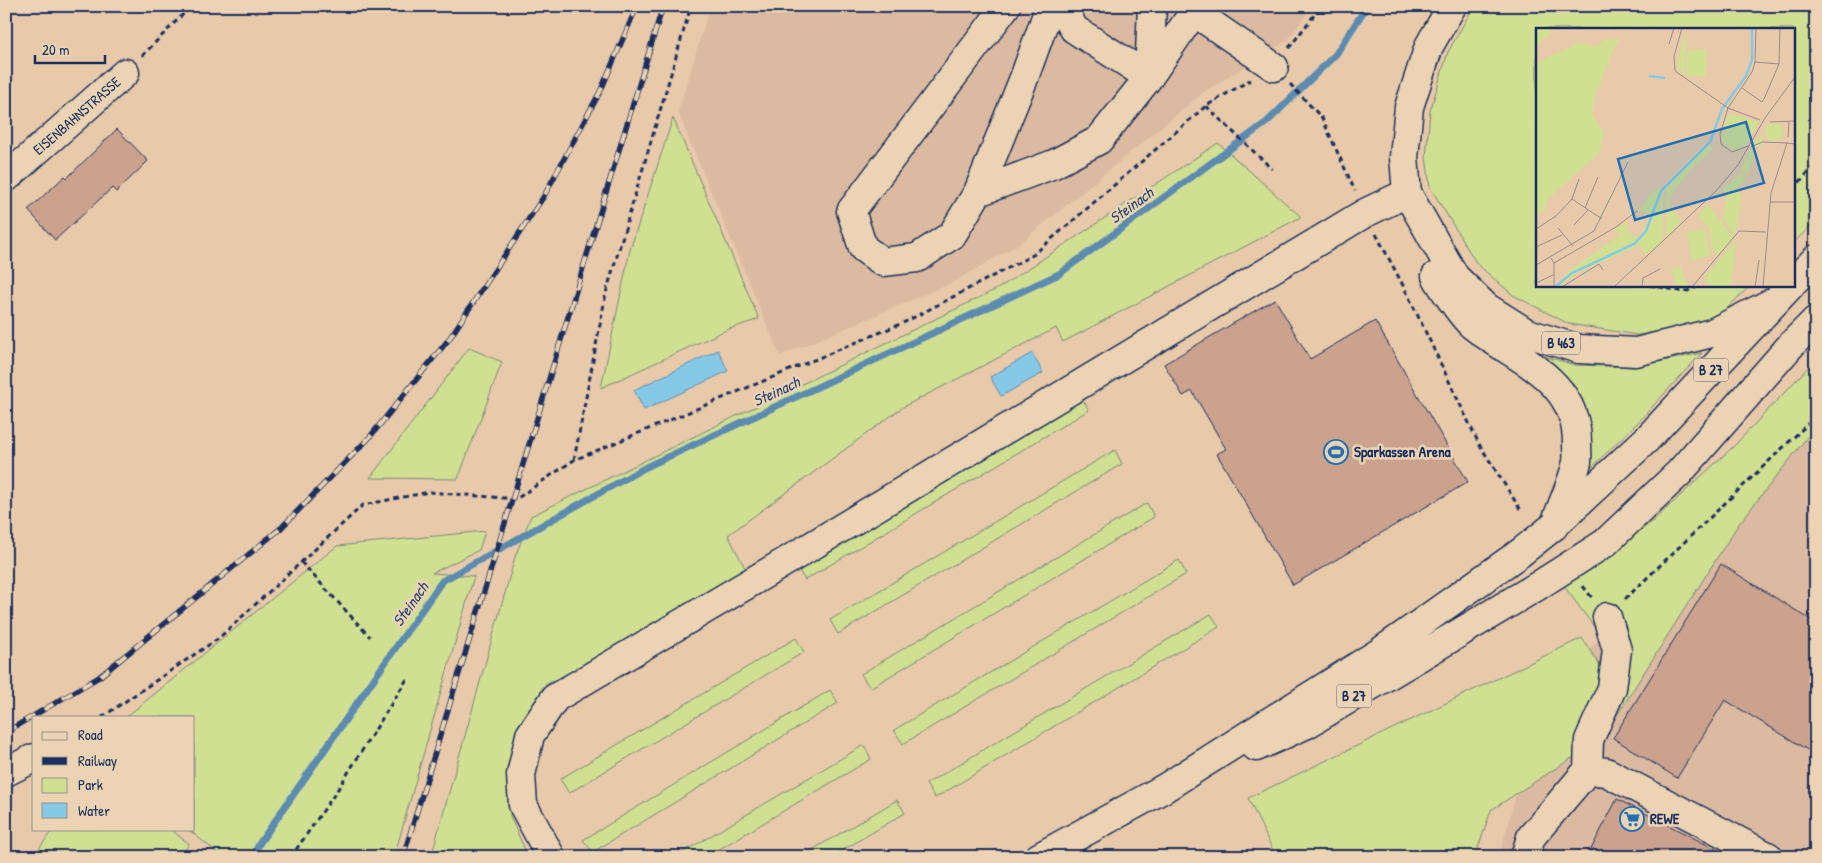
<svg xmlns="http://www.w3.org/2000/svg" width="1822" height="863" font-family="'Patrick Hand',sans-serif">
  <rect width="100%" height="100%" fill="#e8c9aa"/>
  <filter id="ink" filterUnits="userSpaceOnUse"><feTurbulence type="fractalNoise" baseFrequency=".02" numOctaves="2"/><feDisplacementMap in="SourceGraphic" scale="10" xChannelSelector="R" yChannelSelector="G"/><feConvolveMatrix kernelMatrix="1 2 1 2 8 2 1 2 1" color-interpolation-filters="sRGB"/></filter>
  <g filter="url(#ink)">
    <path fill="#dbbaa1" d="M 710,6 L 1312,6 L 1289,39 L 1205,91 L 1020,243 L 954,282 L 780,356 L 678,113 Z
      M 1816,413 L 1816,857 L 1499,857 L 1518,787 L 1585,654 Z"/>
    <path fill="#d1df92" stroke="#768778" d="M 1474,6 L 1816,6 L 1816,221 L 1793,243 L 1793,29 L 1537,29 L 1537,285 L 1751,285 L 1712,323 L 1637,335 L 1569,324 L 1513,295 L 1477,264 L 1430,187 L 1426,157 L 1430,111 L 1448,52 Z
      M 673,118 L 759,319 L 726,330 L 601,388 L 630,250 Z
      M 1218,143 L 1301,217 L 1063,342 L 1056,328 L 903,407 L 728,535 L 746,570 L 626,644 L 543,686 L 513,755 L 510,816 L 528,857 L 431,857 L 515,557 L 531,516 L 999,288 Z
      M 469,348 L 502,362 L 458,479 L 370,478 Z
      M 1702,353 L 1639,421 L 1590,469 L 1589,421 L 1573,383 L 1540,355 L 1575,365 L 1634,367 Z
      M 1816,359 L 1816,426 L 1738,525 L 1596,748 L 1623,666 L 1564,586 L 1653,521 L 1735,445 Z
      M 1081,396 L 1089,410 L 805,580 L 796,566 Z
      M 1115,450 L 1122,464 L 838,634 L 830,620 Z
      M 1147,503 L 1154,517 L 870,688 L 861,674 Z
      M 485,531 L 479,550 L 432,573 L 474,576 L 394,857 L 219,857 L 220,855 L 188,829 L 194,829 L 194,717 L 126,717 L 337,546 Z
      M 1179,560 L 1186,574 L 903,744 L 894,730 Z
      M 1211,614 L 1219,627 L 935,798 L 926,784 Z
      M 796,638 L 804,652 L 569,793 L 560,779 Z
      M 1582,638 L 1604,672 L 1575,756 L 1491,810 L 1475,857 L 1276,857 L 1248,798 Z
      M 830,690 L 838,703 L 593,852 L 583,840 Z
      M 864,745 L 871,759 L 706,857 L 675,857 Z
      M 897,800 L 905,813 L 831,857 L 800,857 Z
      M 53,829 L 170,829 L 189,844 L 180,857 L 33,857 Z"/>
    <path fill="#86c9e7" stroke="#5b8bb0" d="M 718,350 L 728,371 L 644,410 L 634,390 Z
      M 1032,353 L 1043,373 L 1001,396 L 990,377 Z"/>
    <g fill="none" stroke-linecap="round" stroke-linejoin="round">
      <path stroke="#5b8bb0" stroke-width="7" d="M 253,857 L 259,844 L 442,581 L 646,467 L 1059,274 L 1267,122 L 1336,54 L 1367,6"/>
    </g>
    <path fill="#caa28e" stroke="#1b2f5e" d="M 117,129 L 148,161 L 116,192 L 112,188 L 55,240 L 28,210 L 65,176 L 67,178 Z
      M 1275,299 L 1310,359 L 1375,321 L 1468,482 L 1293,585 L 1217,454 L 1226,449 L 1192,391 L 1183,396 L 1164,364 Z
      M 1721,564 L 1816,623 L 1816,755 L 1725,700 L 1677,778 L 1613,738 Z
      M 1617,799 L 1731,857 L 1587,857 Z"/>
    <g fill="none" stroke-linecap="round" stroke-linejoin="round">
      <defs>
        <path id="minor" d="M 1006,6 L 851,211 L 863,248 L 883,262 L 917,258 L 952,235 L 978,192 L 1024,78 L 1050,6
          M 1062,6 L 1074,29 L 1149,77
          M 1194,12 L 1274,67
          M 1149,77 L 1152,6
          M 6,178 L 125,73
          M 978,192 L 1054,164 L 1099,140 L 1149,77 L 1198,6
          M 1588,770 L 1606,772 L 1769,857
          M 6,772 L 34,758
          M 551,857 L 523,805 L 521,775 L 530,735 L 555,698 L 775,568 L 1365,213 L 1407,193
          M 1525,857 L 1531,837 L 1588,770 L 1589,740 L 1612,688 L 1617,650 L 1607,617"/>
        <path id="major" d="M 1407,193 L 1404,157 L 1409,107 L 1429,46 L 1452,6
          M 1039,857 L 1163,789"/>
        <path id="highway" d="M 1407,193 L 1455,277 L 1486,307 L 1527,333 L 1579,349 L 1636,352 L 1712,333 L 1775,301
          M 1436,276 C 1442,287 1463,317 1472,325 C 1515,360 1577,377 1577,443 C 1577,449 1578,456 1577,462 C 1572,484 1562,505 1554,526
          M 1793,282 L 1816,259
          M 1561,519 L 1647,439 L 1791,285
          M 1605,543 L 1679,473 L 1792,344 L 1816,320
          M 1256,747 L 1307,724 L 1536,587
          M 1163,789 L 1380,652 L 1520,553"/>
      </defs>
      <use href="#minor" stroke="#1b2f5e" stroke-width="31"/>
      <use href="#major" stroke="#1b2f5e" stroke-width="31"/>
      <use href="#highway" stroke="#1b2f5e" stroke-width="31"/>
      <path stroke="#1b2f5e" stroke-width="3" stroke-dasharray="5 4" stroke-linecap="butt" d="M 1289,48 L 1321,6
        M 142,56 L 191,6
        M 1290,84 L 1322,118 L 1355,191
        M 1206,106 L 1272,169
        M 1793,189 L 1816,164
        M 1376,234 L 1407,293 L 1479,444 L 1522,512
        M 1650,285 L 1685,292 L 1701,285
        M 574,460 L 606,293 L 691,6
        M 301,562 L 370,637
        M 1583,586 L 1592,598
        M 1625,599 L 1816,416
        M 102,717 L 219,638 L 363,505 L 429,492 L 516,499 L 574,460 L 905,322 L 1033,255 L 1206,106 L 1250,80
        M 291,857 L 336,792 L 407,679"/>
      <use href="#minor" stroke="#ebd3b3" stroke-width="28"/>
      <use href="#major" stroke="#ebd3b3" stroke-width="28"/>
      <use href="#highway" stroke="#ebd3b3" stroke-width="28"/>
      <defs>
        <path id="rail" d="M 6,732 L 99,677 L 281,528 L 369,438 L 449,339 L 544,196 L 601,90 L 637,6
          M 403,857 L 663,6"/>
      </defs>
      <use href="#rail" stroke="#1b2f5e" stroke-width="5.5"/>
      <use href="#rail" stroke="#ebd3b3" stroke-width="4" stroke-dasharray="11" stroke-linecap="butt"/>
      <defs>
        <path id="highway-bridge" d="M 1520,553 L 1554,526
          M 1536,587 L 1605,543"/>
      </defs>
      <use href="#highway-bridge" stroke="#1b2f5e" stroke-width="31" stroke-linecap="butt"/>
      <use href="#highway-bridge" stroke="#ebd3b3" stroke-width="28"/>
    </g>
  </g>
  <defs>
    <symbol id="stadium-ring" viewBox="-11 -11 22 22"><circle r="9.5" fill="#ebd3b3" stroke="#1f6fb2" stroke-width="1.5"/><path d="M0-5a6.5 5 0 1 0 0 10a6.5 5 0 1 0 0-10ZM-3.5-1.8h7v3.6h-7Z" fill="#1f6fb2"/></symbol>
    <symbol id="supermarket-ring" viewBox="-11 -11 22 22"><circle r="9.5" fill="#ebd3b3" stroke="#1f6fb2" stroke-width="1.5"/><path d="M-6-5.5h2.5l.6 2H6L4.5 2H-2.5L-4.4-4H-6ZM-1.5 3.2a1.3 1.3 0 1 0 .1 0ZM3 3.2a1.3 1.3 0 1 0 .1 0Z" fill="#1f6fb2"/></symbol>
  </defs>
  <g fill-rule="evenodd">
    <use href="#stadium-ring" x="1322" y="438" width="28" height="28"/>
    <use href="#supermarket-ring" x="1618" y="805" width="28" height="28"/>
  </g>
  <g text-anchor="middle" stroke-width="5" stroke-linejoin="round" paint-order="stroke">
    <g fill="#ebd3b3" stroke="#596078" stroke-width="1">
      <rect x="1542" y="331.5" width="38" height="23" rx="4"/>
      <rect x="1693.5" y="358.5" width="35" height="23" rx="4"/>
      <rect x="1336.5" y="684.5" width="35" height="23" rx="4"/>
    </g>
    <g font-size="14" font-weight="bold" fill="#1b2f5e">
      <text x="1561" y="348">B 463</text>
      <text x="1711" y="375">B 27</text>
      <text x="1354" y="701">B 27</text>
    </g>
    <g font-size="15" fill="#1b2f5e" stroke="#ebd3b3">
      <text transform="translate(77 116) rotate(-41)" y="5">EISENBAHNSTRASSE</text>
    </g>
    <g font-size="15" font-weight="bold" fill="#1b2f5e" stroke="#ebd3b3" text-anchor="start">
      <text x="1354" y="457">Sparkassen Arena</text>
      <text x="1650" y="824">REWE</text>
    </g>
    <g font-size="16" font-style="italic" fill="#2b4673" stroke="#ebd3b3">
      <text transform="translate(1131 205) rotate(-36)" y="6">Steinach</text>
      <text transform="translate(776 391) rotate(-25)" y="6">Steinach</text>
      <text transform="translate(410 604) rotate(-55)" y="6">Steinach</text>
    </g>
  </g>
  <g transform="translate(1536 28)">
    <rect width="259" height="259" fill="#e8c9aa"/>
    <path d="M 0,0 L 13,0 L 16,4 L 0,18 ZM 149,4 L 150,5 L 149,50 L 141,37 ZM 68,11 L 84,12 L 78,20 L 58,71 L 56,86 L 68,105 L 63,125 L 11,172 L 8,183 L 0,188 L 0,35 L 42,15 L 62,18 ZM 170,21 L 170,48 L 151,48 L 151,22 ZM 197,86 L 223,94 L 209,119 L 195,121 L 186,113 L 191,88 ZM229 104a9 9 0 1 1 18 0a9 9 0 1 1-18 0ZM 225,105 L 227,116 L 221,118 L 210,152 L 210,145 L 204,141 ZM 171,117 L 178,120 L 154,142 L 134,169 L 134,179 L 146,193 L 130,210 L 130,157 ZM 206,144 L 208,153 L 203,158 L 205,174 L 199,209 L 187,191 L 191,168 L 186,162 ZM 127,159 L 127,214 L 109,227 L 104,217 L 41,245 L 24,259 L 20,259 L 31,244 L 84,207 L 78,202 L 90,193 L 93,205 L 102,209 L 115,187 L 103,182 L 117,163 ZM 172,176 L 198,211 L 184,227 L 176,223 L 173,199 L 164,192 L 164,184 ZM 169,201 L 174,228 L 156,232 L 151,204 ZM 200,213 L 195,259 L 174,259 L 168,249 ZM 144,238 L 152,259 L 141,259 L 135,241 Z" fill="#d1df92"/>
    <path fill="none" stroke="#86c9e7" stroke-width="2.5" d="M 113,48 L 129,50M 20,258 L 36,245 L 98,216 L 110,203 L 125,163 L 174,114 L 186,81 L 210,48 L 216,32 L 216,0"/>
    <path fill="none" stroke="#968b8c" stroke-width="1" d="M 146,0 L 138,28 L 139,43 L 192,80 L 216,44 L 219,34 L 220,0M 133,16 L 138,0M 219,34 L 243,36M 206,60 L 226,74 L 228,71 L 243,36 L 244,0M 234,94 L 259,93M 252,109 L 253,94M 185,116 L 184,106 L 192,80 L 224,92M 185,116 L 196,124 L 212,118M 215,119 L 226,114 L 251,115M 180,163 L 202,137 L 229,90 L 259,49M 36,171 L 66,191M 234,174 L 259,174M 49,180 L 62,149M 38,197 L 52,182M 22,200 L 37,218M 0,201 L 20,188 L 36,171 L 43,151M 0,219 L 26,207M 15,230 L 18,235 L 18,259M 18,235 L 80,199 L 101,183M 0,237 L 58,203 L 92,134M 0,255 L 17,247M 26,259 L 63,236 L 67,242M 78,259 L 180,163M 106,259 L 107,250 L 124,241M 156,259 L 203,203 L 230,204M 219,259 L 223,232M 227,259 L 235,165 L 251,115 L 259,116"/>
    <path fill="#1f6fb2" fill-opacity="0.15" stroke="#1f6fb2" stroke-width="2.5" d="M 210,94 L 228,155 L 99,192 L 82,131 Z"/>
    <rect width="259" height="259" fill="none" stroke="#1b2f5e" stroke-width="2.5"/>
  </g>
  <rect width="1822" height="863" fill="none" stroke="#ebd3b3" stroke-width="25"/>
  <rect x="12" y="12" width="1797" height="838" fill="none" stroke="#1b2f5e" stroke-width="2" filter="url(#ink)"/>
  <rect x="32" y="716" width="162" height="115" fill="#ebd3b3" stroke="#989191"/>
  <rect x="42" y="732" width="25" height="8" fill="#ebd3b3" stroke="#989191"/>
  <text x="78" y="740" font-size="15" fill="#1b2f5e">Road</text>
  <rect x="42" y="757" width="25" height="8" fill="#1b2f5e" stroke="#989191"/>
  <text x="78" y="766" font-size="15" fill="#1b2f5e">Railway</text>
  <rect x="42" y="778" width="25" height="15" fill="#d1df92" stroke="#989191"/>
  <text x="78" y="790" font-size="15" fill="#1b2f5e">Park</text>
  <rect x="42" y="803" width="25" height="15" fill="#86c9e7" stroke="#989191"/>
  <text x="78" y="816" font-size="15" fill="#1b2f5e">Water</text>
  <path d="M35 55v8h70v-8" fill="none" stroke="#1b2f5e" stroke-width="2.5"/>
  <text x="42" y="55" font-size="15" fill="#1b2f5e" stroke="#ebd3b3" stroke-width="4" paint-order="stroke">20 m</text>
</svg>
